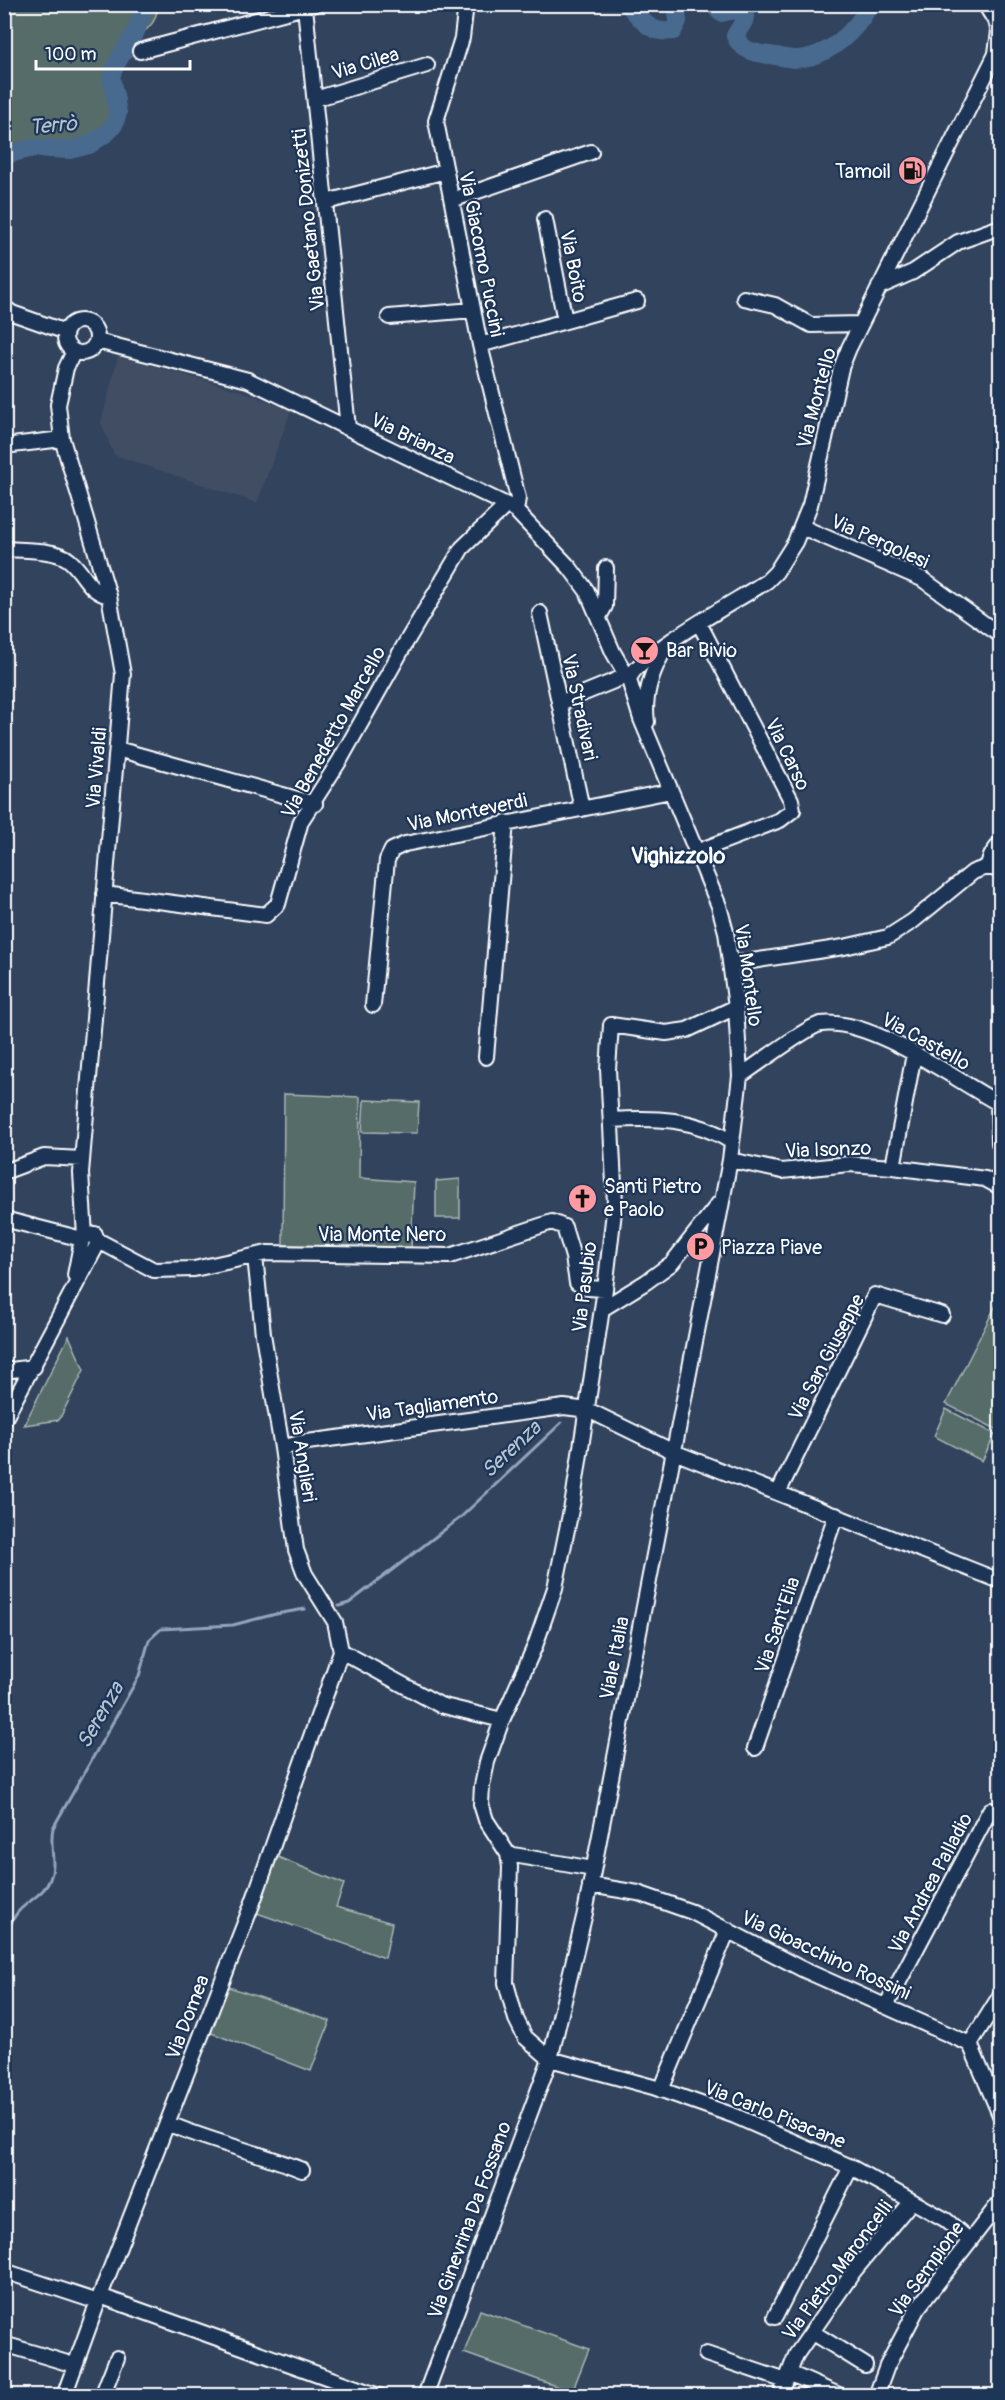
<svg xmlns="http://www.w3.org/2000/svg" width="1005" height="2400" font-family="Pangolin,sans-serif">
  <rect width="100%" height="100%" fill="#32435e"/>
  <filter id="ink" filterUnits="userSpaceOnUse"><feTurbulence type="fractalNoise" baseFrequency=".0167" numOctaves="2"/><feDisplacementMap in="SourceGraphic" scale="12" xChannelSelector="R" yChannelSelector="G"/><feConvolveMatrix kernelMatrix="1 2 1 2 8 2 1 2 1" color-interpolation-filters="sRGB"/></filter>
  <g filter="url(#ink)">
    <path fill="#414d63" d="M 118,356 L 245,392 L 291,411 L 257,503 L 114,455 L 101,423 Z"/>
    <path fill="#566c68" stroke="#aab6b4" stroke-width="1.5" d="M 5,4 L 159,5 C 157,10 156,18 153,22 C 145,36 123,42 118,58 C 113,77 128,95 123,113 C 119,125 112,135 100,140 C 88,145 76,143 63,145 C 44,147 24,157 5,151 Z
      M 284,1094 L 360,1097 L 359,1178 L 414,1182 L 411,1248 L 283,1245 Z
      M 364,1100 L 419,1102 L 417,1133 L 362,1132 Z
      M 460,1179 L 460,1218 L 436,1218 L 436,1181 Z
      M 1000,1297 L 1000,1431 L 946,1404 Z
      M 69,1336 L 84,1370 L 59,1420 L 24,1425 Z
      M 946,1409 L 995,1434 L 982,1461 L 934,1436 Z
      M 275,1856 L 344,1884 L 336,1907 L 392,1923 L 385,1958 L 257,1913 Z
      M 226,1986 L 330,2021 L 311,2071 L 209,2032 Z
      M 480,2310 L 589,2349 L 572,2392 L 464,2353 Z"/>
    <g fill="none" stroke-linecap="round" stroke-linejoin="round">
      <path stroke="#91a6bc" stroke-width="3" d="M 339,1606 L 349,1603 L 461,1517 L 561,1423
        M 4,1942 C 8,1932 10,1921 18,1912 C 27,1901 45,1894 50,1879 C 57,1864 49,1845 53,1828 L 139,1676 L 149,1640 L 161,1629 L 233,1625 L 276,1614 L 305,1609"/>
      <path stroke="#486b8f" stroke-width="18" d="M 627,4 C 643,20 649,34 673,31 L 678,21 L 676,4
        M 716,4 L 716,8 L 721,13 L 739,9 L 746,11 L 744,21 L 735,36 C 742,51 754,53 769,55 C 777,56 785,58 793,59 C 827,59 856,32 870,4
        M 4,155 L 34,148 L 70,150 L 89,145 L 108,132 L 114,125 L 118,113 L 111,76 L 116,64 L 136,31 L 146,4"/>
      <defs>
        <path id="minor" d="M 466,4 L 462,38 L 436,121 L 480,345 L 518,498 L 516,511
          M 985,4 L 991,14 L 1000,18
          M 305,7 L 348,428
          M 995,17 L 999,32 L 996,53
          M 140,51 L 316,4
          M 315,99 L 427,65
          M 452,200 L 591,152
          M 326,202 L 446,171
          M 545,219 L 565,321
          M 879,287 L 913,272 L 958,242 L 1000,227
          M 744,298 L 775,305 L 811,325 L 861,324
          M 4,307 L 12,313 L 66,332
          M 389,317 L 473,310
          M65 337a16 16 0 1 1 32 0a16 16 0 1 1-32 0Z
          M 97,341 L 248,380 L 507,505 L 516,511 L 570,568 L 587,591 L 613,652 L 629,680 L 641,719 L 719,906 L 726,932 L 736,1007 L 740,1076 L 730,1160 L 585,1913 L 550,2059 L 425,2396
          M 480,345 L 637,301
          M 74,351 L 66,368 L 58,405 L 62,439 L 109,596 L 123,674 L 81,1173 L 85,1236
          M 4,446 L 62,439
          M 802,527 L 922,579 L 1000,635
          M 4,549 C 21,550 56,549 69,560 C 85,573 87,591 109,596
          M 540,613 L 582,809
          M 599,617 L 605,606 L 606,568
          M 629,680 C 634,656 742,598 767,581 L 776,572 L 795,542 L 810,505 L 841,368 L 849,348 L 1000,46
          M 560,703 L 631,674
          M 647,722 C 643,695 652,670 666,647
          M 117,749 L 315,804
          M 696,852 L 780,820 L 793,810 L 791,800 L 699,623
          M 987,867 L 992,854 L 1000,843
          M 104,894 L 266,915 L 278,904 L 301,821 L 340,760 L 405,644 L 462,548 L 507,505
          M 732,964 L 844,947 L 888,937 L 913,921 L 973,872 L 987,867 L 1000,870
          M 373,1005 L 387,860 L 392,850 L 405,844 L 671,791
          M 736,1007 L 687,1030 L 666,1033 L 611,1025 L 608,1069 L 615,1203 L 605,1289 L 573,1500 L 555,1588 L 535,1646 L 502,1720 L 487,1762 L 482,1786 L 481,1804 L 486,1820 L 508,1854 L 510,1867 L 506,1983 L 516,2019 L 525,2037 L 550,2059 L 653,2087 L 735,2116 L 851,2167 L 946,2220 L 970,2241
          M 486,1057 L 506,822
          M 740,1076 C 754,1067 808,1026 821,1024 C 870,1017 954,1079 998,1103
          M 998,1103 L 999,1143 L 1000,1144
          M 611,1120 C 655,1117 694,1118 732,1142
          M 730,1160 L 782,1171 L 849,1164 L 893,1167 L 985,1179 L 1000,1187
          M 893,1167 L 914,1054
          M 4,1172 L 44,1157 L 82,1159
          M 4,1219 L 82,1239
          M 97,1240 L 154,1270 L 194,1269 L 267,1253 L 450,1256 L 552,1222 L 564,1227 L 573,1257 L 577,1283 L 587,1288 L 605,1289
          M 75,1275 L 82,1239 L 87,1235
          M 602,1309 L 646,1282 L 672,1263 L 719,1203
          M 4,1371 L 34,1367
          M 4,1420 L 97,1245 L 95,1234
          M 282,1448 L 300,1443 L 564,1407 L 588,1410 L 674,1452 L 1000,1581
          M 778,1493 L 875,1295 L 942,1315
          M 341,1651 L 440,1705 L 502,1720
          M 755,1748 L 836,1515
          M 508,1854 L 593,1869
          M 590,1885 L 638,1893 L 692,1912 L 802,1969 L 970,2044 L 1000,2115
          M 886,2006 L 990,1810
          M 970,2044 L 1000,1996
          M 661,2090 L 728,1930
          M 167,2123 C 211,2142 258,2152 302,2170
          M 4,2271 L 98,2302
          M 100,2296 L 379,2396
          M 775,2317 L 851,2167
          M 812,2332 L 865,2365
          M 4,2344 L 74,2365
          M 706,2354 L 786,2381
          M 789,2373 L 841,2396
          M 64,2396 L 100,2296 L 253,1902 L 341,1651 L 335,1622 L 305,1574 L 296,1550 L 282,1448 L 263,1334 L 255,1256
          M 102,2396 L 117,2358
          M 780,2396 L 796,2355 L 854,2271 L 912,2201
          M 876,2396 L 887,2366 L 917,2309 L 1000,2202"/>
      </defs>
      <use href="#minor" stroke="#fff" stroke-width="18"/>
      <use href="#minor" stroke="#1d3557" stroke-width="14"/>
    </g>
  </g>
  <defs>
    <symbol id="fuel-disc" viewBox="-11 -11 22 22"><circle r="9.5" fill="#ff9aa2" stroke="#1d3557"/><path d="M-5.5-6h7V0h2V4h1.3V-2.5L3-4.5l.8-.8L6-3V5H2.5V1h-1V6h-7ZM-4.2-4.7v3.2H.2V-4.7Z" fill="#111"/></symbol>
    <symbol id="bar-disc" viewBox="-11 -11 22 22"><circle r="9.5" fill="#ff9aa2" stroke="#1d3557"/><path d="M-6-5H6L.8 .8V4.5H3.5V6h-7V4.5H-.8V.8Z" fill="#111"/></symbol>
    <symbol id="church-disc" viewBox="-11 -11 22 22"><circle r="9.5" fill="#ff9aa2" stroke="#1d3557"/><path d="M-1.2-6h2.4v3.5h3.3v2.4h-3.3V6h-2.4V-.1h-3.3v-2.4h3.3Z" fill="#111"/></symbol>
    <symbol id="parking-disc" viewBox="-11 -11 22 22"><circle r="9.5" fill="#ff9aa2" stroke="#1d3557"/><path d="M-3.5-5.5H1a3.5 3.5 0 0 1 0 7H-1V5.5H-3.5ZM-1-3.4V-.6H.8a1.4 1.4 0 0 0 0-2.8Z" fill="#111"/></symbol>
  </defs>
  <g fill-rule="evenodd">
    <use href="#fuel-disc" x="896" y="154" width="33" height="33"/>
    <use href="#bar-disc" x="628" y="634" width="33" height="33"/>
    <use href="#church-disc" x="566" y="1182" width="33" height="33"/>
    <use href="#parking-disc" x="684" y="1230" width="33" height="33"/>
  </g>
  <g text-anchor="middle" stroke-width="4.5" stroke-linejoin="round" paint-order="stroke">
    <g font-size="20" fill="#fff" stroke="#1d3557">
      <text transform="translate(365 63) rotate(-17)" y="7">Via Cilea</text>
      <text transform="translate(308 220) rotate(-96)" y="7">Via Gaetano Donizetti</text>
      <text transform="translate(482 254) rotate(79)" y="7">Via Giacomo Puccini</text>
      <text transform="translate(574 266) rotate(79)" y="7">Via Boito</text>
      <text transform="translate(816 398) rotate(-75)" y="7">Via Montello</text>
      <text transform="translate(413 438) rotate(26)" y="7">Via Brianza</text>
      <text transform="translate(880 541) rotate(24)" y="7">Via Pergolesi</text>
      <text transform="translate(580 707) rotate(78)" y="7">Via Stradivari</text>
      <text transform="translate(333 732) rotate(-61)" y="7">Via Benedetto Marcello</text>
      <text transform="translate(788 754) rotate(64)" y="7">Via Carso</text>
      <text transform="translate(96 768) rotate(-85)" y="7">Via Vivaldi</text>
      <text transform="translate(467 812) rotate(-12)" y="7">Via Monteverdi</text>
      <text transform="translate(749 975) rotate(82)" y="7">Via Montello</text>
      <text transform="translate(926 1041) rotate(29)" y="7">Via Castello</text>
      <text transform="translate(828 1149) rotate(-2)" y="7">Via Isonzo</text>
      <text x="382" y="1241">Via Monte Nero</text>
      <text transform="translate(584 1287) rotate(-83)" y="7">Via Pasubio</text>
      <text transform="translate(826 1357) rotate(-62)" y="7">Via San Giuseppe</text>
      <text transform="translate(432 1405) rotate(-8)" y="7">Via Tagliamento</text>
      <text transform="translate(303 1456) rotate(81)" y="7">Via Anglieri</text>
      <text transform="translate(777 1625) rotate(-71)" y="7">Via Sant'Elia</text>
      <text transform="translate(614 1658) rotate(-79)" y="7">Viale Italia</text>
      <text transform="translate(930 1883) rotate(-62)" y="7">Via Andrea Palladio</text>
      <text transform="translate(826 1955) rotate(25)" y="7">Via Gioacchino Rossini</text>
      <text transform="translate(187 2017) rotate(-69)" y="7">Via Domea</text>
      <text transform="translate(775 2114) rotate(22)" y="7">Via Carlo Pisacane</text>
      <text transform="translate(469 2220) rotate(-70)" y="7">Via Ginevrina Da Fossano</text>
      <text transform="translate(926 2269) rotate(-54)" y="7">Via Sempione</text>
      <text transform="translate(837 2270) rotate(-53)" y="7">Via Pietro Maroncelli</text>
    </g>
    <g font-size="20" fill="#fff" stroke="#1d3557" text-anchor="start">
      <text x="891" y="178" text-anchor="end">Tamoil</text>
      <text x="666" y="657">Bar Bivio</text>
      <text x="604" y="1193">Santi Pietro<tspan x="604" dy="23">e Paolo</tspan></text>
      <text x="721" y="1254">Piazza Piave</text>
    </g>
    <g font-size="21" font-style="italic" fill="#b6c4d2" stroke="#1d3557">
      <text transform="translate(53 125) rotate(-5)" y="7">Terrò</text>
      <text transform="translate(511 1449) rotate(-43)" y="7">Serenza</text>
      <text transform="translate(100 1715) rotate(-60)" y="7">Serenza</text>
    </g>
    <g font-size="22" font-weight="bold" fill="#fff" stroke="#1d3557">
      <text x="678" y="863">Vighizzolo</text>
    </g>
  </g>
  <rect width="1005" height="2400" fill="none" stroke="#1d3557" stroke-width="24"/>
  <rect x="12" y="12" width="981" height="2376" fill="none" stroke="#fff" stroke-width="2" filter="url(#ink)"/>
  <path d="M36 60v9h154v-9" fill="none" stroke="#ffffff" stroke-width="3"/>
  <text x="45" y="60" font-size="18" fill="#ffffff" stroke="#1d3557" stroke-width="4.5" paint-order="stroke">100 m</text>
</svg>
